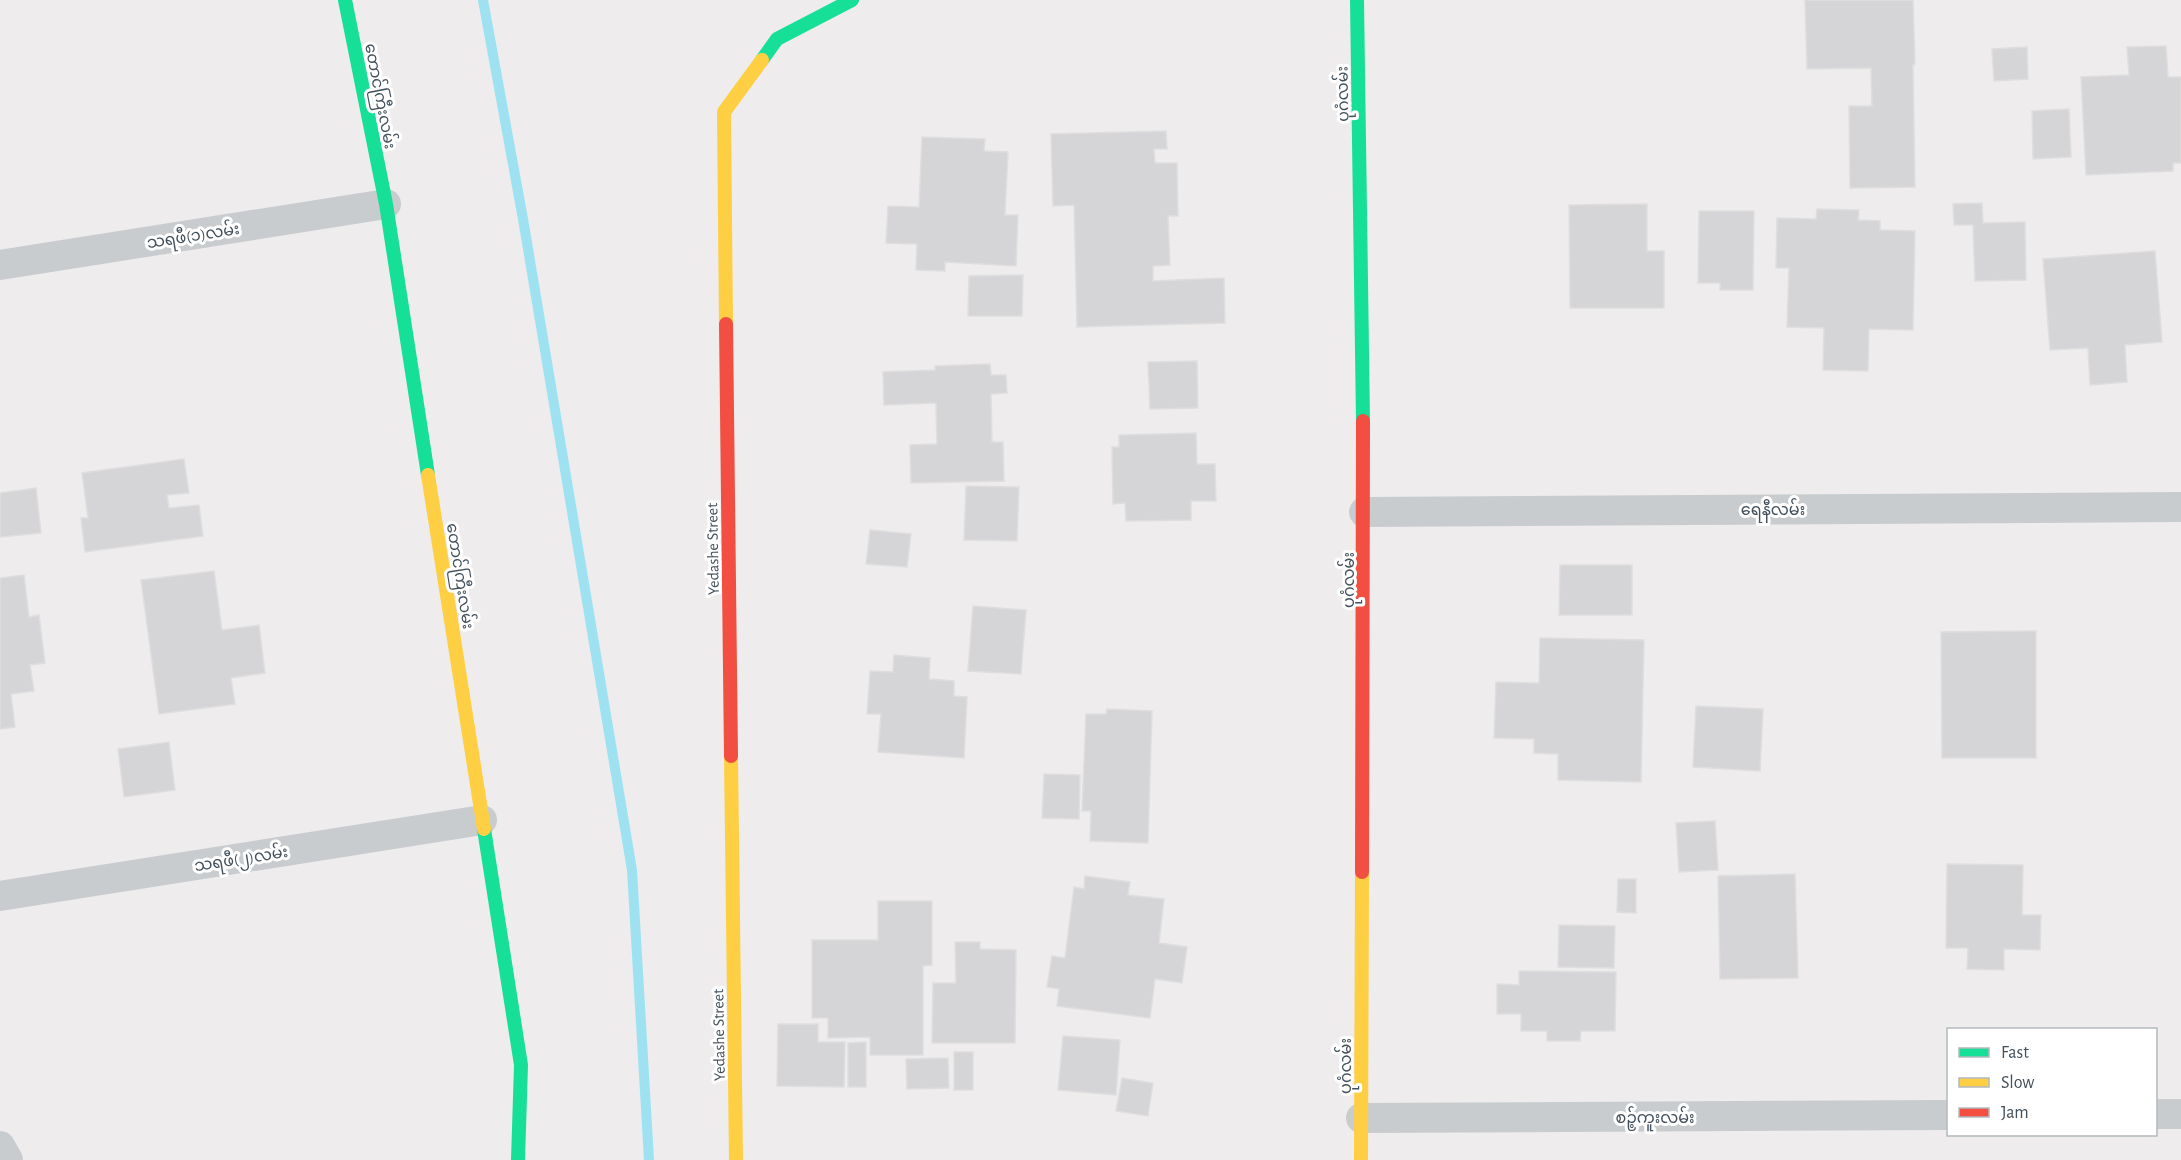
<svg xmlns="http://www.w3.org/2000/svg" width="2181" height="1160" font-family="'Alegreya Sans','Noto Sans Myanmar',sans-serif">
  <rect width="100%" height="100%" fill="#eeecec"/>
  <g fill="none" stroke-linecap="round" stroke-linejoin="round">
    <path stroke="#9ee2f2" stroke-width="10" d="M 483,0 L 523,219 L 632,870 L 649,1160"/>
  </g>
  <path fill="#d5d4d7" stroke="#dfdedf" stroke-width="1.5" d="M 1805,0 L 1913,0 L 1915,64 L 1913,65 L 1915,187 L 1850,188 L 1849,106 L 1872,106 L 1871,68 L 1807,69 Z
    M 2166,46 L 2168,77 L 2181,77 L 2181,163 L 2173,163 L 2173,171 L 2086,175 L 2081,77 L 2129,75 L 2127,47 Z
    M 2027,47 L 2028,79 L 1994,81 L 1992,49 Z
    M 2069,109 L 2071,157 L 2033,159 L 2032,111 Z
    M 1166,131 L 1167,149 L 1154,149 L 1155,163 L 1177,163 L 1178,216 L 1168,216 L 1170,265 L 1153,266 L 1153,281 L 1224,278 L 1225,323 L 1077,327 L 1074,205 L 1053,206 L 1051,134 Z
    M 922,137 L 985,139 L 984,151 L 1008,152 L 1005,215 L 1018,215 L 1016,266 L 945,262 L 945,271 L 916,270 L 917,244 L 886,243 L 888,206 L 919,207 Z
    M 1982,203 L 1983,223 L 2025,222 L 2026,280 L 1975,281 L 1973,225 L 1954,225 L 1953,204 Z
    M 1647,204 L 1647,251 L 1664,251 L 1664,308 L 1570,308 L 1569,205 Z
    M 1817,209 L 1859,210 L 1858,220 L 1880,221 L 1880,230 L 1915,231 L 1913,330 L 1869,329 L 1868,371 L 1823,370 L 1824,328 L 1787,327 L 1789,268 L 1776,268 L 1777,218 L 1816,219 Z
    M 1699,211 L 1754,211 L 1753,290 L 1720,290 L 1720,283 L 1698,283 Z
    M 2155,251 L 2162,342 L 2125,345 L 2127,382 L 2090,385 L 2088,348 L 2050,350 L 2043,259 Z
    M 1023,275 L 1022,316 L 968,316 L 969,276 Z
    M 1197,361 L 1198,408 L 1150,409 L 1148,362 Z
    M 990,364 L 991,375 L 1006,375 L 1007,393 L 991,394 L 992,442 L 1003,442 L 1004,481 L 911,483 L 910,445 L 937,444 L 936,403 L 884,405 L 883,372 L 935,370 L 935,366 Z
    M 1196,433 L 1197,464 L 1215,464 L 1216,501 L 1191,501 L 1191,520 L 1126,521 L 1125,503 L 1113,504 L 1112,447 L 1119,447 L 1119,435 Z
    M 184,459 L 189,493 L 167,495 L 169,508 L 199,505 L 203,536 L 85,552 L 81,518 L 88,518 L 82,473 Z
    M 966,486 L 1019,487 L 1017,541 L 964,540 Z
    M 36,488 L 41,533 L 0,537 L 0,493 Z
    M 870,530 L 911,534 L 907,567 L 866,564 Z
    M 1560,565 L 1632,565 L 1632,615 L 1559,615 Z
    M 214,571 L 222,630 L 259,625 L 265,673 L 231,678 L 235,704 L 159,714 L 141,580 Z
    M 24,575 L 29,617 L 39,615 L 45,663 L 30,665 L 34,691 L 11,694 L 15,727 L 0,729 L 0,578 Z
    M 973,606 L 1026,610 L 1021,674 L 968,671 Z
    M 2036,631 L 2036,758 L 1942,758 L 1941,632 Z
    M 1540,638 L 1644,640 L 1641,782 L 1558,780 L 1558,754 L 1534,753 L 1534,739 L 1494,738 L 1496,682 L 1539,683 Z
    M 894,655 L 930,658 L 929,679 L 954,681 L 954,696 L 967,697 L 964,758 L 878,752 L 881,714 L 867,714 L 870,671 L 893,672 Z
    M 1696,706 L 1763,709 L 1760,771 L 1693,767 Z
    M 1107,709 L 1152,711 L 1148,843 L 1090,841 L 1091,811 L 1082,811 L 1086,714 L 1106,714 Z
    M 169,742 L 175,790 L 124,797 L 118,749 Z
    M 1044,774 L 1080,775 L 1079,819 L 1042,818 Z
    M 1715,821 L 1718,870 L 1679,872 L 1676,823 Z
    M 1947,864 L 2023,865 L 2022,915 L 2041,915 L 2040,950 L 2004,949 L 2004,970 L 1967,969 L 1968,948 L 1946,948 Z
    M 1795,874 L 1798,978 L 1720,979 L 1718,876 Z
    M 1085,876 L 1130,882 L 1128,895 L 1164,899 L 1159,943 L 1187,947 L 1182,983 L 1155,979 L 1150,1018 L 1057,1006 L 1059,989 L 1047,987 L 1052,956 L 1065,958 L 1074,887 L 1084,889 Z
    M 1618,879 L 1636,879 L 1636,913 L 1617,912 Z
    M 878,901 L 932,901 L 932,965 L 923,966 L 923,1055 L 870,1055 L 870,1037 L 828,1038 L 828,1018 L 812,1018 L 812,940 L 878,940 Z
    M 1559,925 L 1615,926 L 1614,968 L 1558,967 Z
    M 955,942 L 980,942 L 980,949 L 1016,950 L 1015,1043 L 932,1043 L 933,983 L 956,983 Z
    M 1519,971 L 1616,972 L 1615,1031 L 1581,1031 L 1580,1041 L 1547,1041 L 1547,1031 L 1521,1031 L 1521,1014 L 1497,1014 L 1497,984 L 1519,985 Z
    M 778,1024 L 818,1024 L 818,1042 L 845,1042 L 844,1087 L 777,1086 Z
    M 1063,1036 L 1120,1040 L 1116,1095 L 1058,1090 Z
    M 866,1042 L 866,1087 L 848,1087 L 848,1043 Z
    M 954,1052 L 973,1052 L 973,1090 L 954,1090 Z
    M 948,1058 L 949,1088 L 907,1089 L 906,1059 Z
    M 1122,1078 L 1153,1083 L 1148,1116 L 1116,1111 Z"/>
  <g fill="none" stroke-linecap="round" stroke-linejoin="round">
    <path stroke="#c8ccce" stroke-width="30" d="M 0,265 L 386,204
      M 1364,512 L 2181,507
      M 0,896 L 482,820
      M 2156,1114 L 2181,1114
      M 1361,1118 L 1948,1115
      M 0,1146 L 8,1160"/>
    <path stroke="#16e098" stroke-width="14" d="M 345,0 L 386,204 L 428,475
      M 1357,0 L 1363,421
      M 762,60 L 777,39 L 852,0
      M 484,829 L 521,1065 L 518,1160"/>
    <path stroke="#ffcf43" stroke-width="14" d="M 726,324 L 724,112 L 762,60
      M 428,475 L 484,829
      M 731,756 L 736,1160
      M 1361,1160 L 1362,872"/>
    <path stroke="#f24e42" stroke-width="14" d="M 726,324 L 731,756
      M 1362,872 L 1363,421"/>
  </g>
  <g text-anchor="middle" stroke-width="6" stroke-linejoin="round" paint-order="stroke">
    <g font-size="16" fill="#42505b" stroke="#fff">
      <text transform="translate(1342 94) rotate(-91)" y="6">ပုဂံလမ်း</text>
      <text transform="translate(381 96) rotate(79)" y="6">တောင်ကြီးလမ်း</text>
      <text transform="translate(193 235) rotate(-9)" y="6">သရဖီ(၁)လမ်း</text>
      <text x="1773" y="515">ရေနီလမ်း</text>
      <text transform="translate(712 549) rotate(-91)" y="6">Yedashe Street</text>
      <text transform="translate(461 576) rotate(81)" y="6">တောင်ကြီးလမ်း</text>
      <text transform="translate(1348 580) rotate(-90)" y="6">ပုဂံလမ်း</text>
      <text transform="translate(241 858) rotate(-9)" y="6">သရဖီ(၂)လမ်း</text>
      <text transform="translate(718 1035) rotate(-91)" y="6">Yedashe Street</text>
      <text transform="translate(1345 1066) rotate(-90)" y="6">ပုဂံလမ်း</text>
      <text x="1655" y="1123">စဉ့်ကူးလမ်း</text>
    </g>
  </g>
  <rect x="1947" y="1028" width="210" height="108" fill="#ffffff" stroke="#b3b9bd" stroke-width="1.5"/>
  <rect x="1959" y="1048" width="30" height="9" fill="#16e098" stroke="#b3b9bd" stroke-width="1.5"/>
  <text x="2001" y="1058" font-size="18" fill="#42505b">Fast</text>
  <rect x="1959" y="1078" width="30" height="9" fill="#ffcf43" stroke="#b3b9bd" stroke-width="1.5"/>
  <text x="2001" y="1088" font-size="18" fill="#42505b">Slow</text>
  <rect x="1959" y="1108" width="30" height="9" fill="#f24e42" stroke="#b3b9bd" stroke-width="1.5"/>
  <text x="2001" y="1118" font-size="18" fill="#42505b">Jam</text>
</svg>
